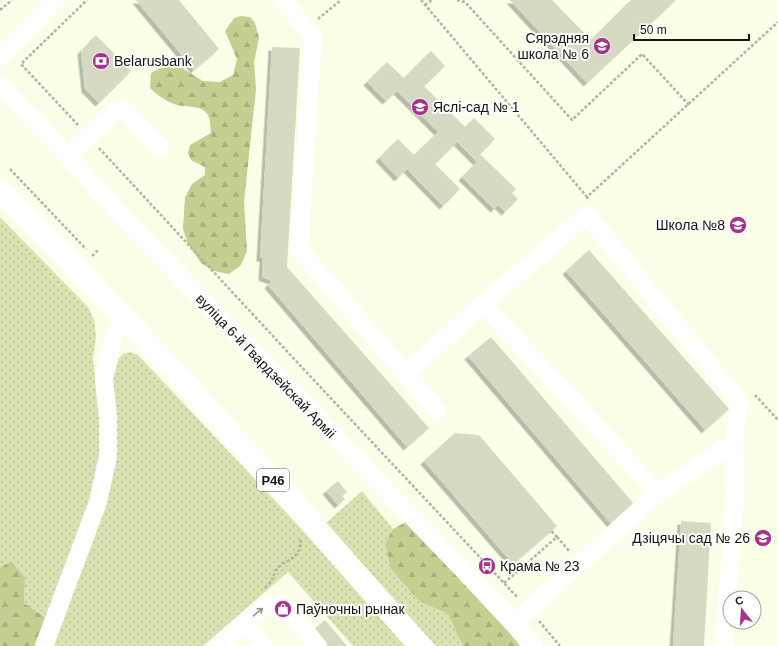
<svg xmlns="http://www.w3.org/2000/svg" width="778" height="646" font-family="Helvetica,sans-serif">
  <defs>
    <pattern id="grass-dots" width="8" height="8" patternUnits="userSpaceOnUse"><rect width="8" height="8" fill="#dae2b1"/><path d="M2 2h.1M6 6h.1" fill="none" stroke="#bac197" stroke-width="1.8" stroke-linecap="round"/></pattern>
    <pattern id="forest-firs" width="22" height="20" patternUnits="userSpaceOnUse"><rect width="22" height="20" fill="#c5cf91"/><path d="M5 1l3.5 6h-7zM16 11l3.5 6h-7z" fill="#a8b17c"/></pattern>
    <filter id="shadow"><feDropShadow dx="-3.5" dy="3.5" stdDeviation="0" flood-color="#0004"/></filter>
  </defs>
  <rect width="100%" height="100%" fill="#fbffe7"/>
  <path fill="url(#grass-dots)" d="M 0,217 L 88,307 L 94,320 L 96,336 L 93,358 L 99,418 L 100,454 L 90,500 L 46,618 L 24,603 L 25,577 L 11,561 L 0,568 Z
    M 130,352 L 138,355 L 295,522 L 405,646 L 353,646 L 288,572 L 203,646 L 54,646 L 104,505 L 116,415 L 113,379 L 118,360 L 123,354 Z
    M 362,491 L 393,529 L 385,544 L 419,601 L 448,614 L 463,646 L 436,646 L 326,523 Z"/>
  <path fill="url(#forest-firs)" d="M 241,16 L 250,17 L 255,23 L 259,38 L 254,62 L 256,89 L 244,202 L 247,251 L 241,265 L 229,274 L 214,271 L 201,263 L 188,244 L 183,229 L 185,197 L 192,184 L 205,175 L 205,167 L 191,160 L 188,153 L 190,145 L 211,133 C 210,129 211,122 209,118 C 205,104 188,108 177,105 C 167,102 157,95 150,88 L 151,73 L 166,65 L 182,68 L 203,81 L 220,82 L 233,75 L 237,59 L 225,31 L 234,18 Z
    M 406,522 L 508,631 L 520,646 L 463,646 L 448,614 L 419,601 L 391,569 L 385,544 L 393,529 Z
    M 11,561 L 25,577 L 24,603 L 46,618 L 36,646 L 0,646 L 0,568 Z"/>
  <path fill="#d6dac3" filter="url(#shadow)" d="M 136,0 L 179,0 L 219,49 L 194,70 Z
    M 510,0 L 552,0 L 591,40 L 631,0 L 676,0 L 587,83 Z
    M 96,35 L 131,71 L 99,103 L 85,89 L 81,51 Z
    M 272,47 L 300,48 L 287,267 L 429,428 L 407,447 L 268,285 L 272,281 L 262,277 L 263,258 L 260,258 Z
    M 431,51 L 445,66 L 424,86 L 465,127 L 474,118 L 495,139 L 480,154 L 516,189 L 512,193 L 518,199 L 505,212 L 498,205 L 494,209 L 462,177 L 477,162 L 457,142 L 435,164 L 460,189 L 443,206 L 407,169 L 398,178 L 379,158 L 398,139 L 414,155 L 438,132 L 397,91 L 386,101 L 367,82 L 387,62 L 404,78 Z
    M 589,250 L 729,409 L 705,430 L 566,271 Z
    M 491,337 L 634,504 L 611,524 L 468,356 Z
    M 455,433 L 479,435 L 557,526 L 513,564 L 424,461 Z
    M 338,481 L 347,492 L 342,496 L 345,499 L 338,505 L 326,491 Z
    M 681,521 L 711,523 L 704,646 L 673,646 Z
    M 325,620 L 347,646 L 325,646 L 312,631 Z"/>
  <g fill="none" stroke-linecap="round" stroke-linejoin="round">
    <path stroke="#b1b4a1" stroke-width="2.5" stroke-dasharray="3 2" stroke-linecap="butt" d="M 421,0 L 587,197
      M 457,0 L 465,2 L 572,120 L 642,54 L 689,105
      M 425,5 L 432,0
      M 0,10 L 12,0
      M 318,19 L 341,0
      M 78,125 L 21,64 L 87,0
      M 99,148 L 296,361 L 518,598
      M 10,169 L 86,249
      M 588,199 L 587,197 L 778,22
      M 92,256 L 99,249
      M 755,395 L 778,420
      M 557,537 L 570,552
      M 504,583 L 557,537 L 551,531
      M 265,588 C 273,581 271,580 275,572 C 283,558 303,561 300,538
      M 539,621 L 560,646"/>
    <path stroke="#fff" stroke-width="18" d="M 282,0 L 313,36 L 299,249 L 437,411
      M 0,57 L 56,0
      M 0,85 L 68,156 L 122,216 L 471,578 L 534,646
      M 68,156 L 115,111 L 124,110 L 160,148
      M 483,304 L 658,493
      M 406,374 L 483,304 L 587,215 L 739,401 L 734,443
      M 514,623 L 658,493 L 734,443 L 735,495 L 724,646
      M 244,624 L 263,646
      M 44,646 L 98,502 L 108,456 L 108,417 L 104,379 L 109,354 L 115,333 L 124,317
      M 218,646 L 264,607 L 274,603 L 285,607 L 318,646"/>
    <path stroke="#fff" stroke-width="22" d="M 0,190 L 124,317 L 290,498 L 420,646"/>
  </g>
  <defs><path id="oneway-shaft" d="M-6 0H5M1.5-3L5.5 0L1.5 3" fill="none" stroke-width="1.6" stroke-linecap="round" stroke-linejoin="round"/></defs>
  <use stroke="#959693" href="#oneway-shaft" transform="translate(258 612) rotate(-40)"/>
  <defs>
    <symbol id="school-disc" viewBox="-11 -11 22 22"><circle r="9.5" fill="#a7328c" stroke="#fff"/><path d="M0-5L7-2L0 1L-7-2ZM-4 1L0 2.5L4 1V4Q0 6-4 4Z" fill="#fff"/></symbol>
    <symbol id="bank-disc" viewBox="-11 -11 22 22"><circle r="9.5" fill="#a7328c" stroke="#fff"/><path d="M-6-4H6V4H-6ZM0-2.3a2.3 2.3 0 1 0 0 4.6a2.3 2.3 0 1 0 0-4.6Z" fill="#fff"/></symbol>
    <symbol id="bus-disc" viewBox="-11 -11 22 22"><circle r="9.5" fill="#a7328c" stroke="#fff"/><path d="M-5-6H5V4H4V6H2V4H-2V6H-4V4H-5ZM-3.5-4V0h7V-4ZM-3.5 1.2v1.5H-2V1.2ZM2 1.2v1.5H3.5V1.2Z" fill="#fff"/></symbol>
    <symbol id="shop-disc" viewBox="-11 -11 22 22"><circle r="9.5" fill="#a7328c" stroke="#fff"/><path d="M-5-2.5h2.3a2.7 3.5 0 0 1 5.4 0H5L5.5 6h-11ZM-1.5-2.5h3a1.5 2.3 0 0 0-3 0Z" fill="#fff"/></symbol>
  </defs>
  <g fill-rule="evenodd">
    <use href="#school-disc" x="592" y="36" width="20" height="20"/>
    <use href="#bank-disc" x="91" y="51" width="20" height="20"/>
    <use href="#school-disc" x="410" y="97" width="20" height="20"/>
    <use href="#school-disc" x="728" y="215" width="20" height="20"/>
    <use href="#school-disc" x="753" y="528" width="20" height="20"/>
    <use href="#bus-disc" x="477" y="556" width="20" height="20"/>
    <use href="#shop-disc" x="273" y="599" width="20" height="20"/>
  </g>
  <g text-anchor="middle" stroke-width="4" stroke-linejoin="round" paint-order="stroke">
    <rect fill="#fff" stroke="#5a5c56" stroke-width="1" x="257" y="469" width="32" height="22" rx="3"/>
    <g font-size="13" font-weight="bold" fill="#14160e">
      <text x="273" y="485">Р46</text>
    </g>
    <g font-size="14" fill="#14160e" stroke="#fff" text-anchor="start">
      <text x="589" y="43" text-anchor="end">Сярэдняя<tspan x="589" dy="16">школа № 6</tspan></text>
      <text x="114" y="66">Belarusbank</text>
      <text x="433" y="112">Яслі-сад № 1</text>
      <text x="725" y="230" text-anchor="end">Школа №8</text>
      <text x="750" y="543" text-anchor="end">Дзіцячы сад № 26</text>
      <text x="500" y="571">Крама № 23</text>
      <text x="296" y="614">Паўночны рынак</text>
    </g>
    <g font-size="14" fill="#14160e" stroke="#fff">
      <text transform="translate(266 366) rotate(46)" y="5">вуліца 6-й Гвардзейскай Арміі</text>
    </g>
  </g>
  <g transform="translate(742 610) rotate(343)"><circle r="19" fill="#ffffff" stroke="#a1a29f"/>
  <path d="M0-3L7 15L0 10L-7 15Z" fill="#a7328c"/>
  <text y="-6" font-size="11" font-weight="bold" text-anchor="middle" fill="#14160e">С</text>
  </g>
  <path d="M634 34v6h115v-6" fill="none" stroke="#14160e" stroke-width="2"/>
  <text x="640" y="34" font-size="12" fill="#14160e" stroke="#ffffff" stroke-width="3" paint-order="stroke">50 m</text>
</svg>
